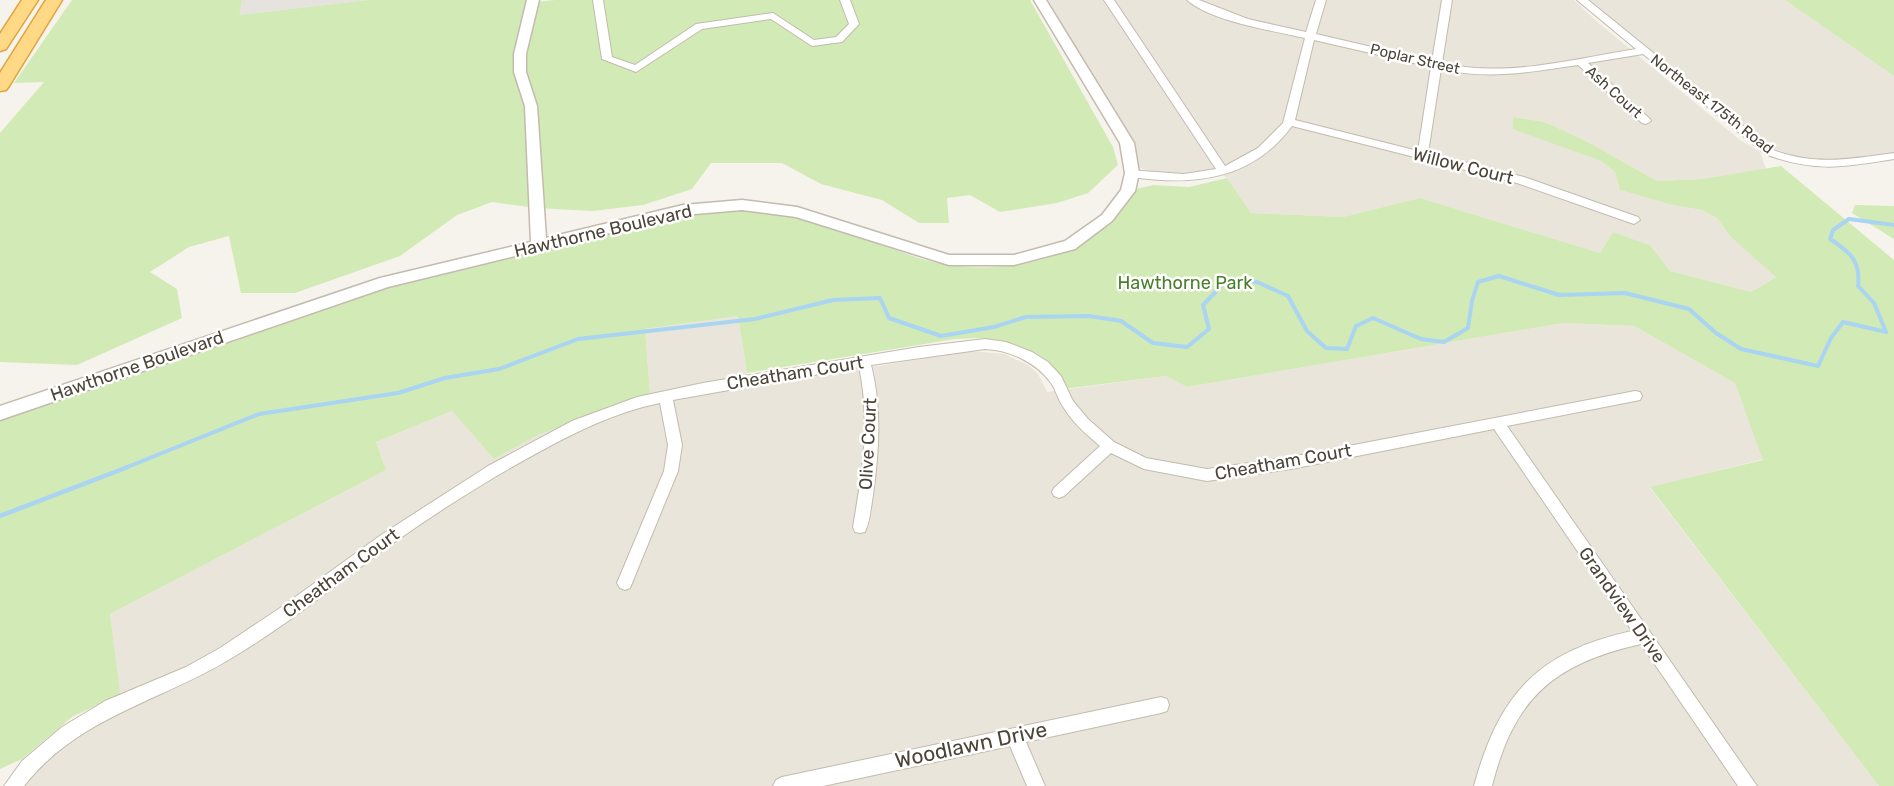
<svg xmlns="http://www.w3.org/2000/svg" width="1894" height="786" font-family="Rubik,sans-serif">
  <rect width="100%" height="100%" fill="#f6f3ec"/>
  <path fill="#eae5da" d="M 1048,0 L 1574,0 L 1595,20 L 1740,140 L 1760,152 L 1766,169 L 1702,179 L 1657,181 L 1588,142 L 1545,122 L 1513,117 L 1513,128 L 1601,161 L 1615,172 L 1620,190 L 1672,205 L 1702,210 L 1717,218 L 1731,237 L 1777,276 L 1751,292 L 1670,271 L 1650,245 L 1613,232 L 1600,253 L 1420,198 L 1343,217 L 1251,213 L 1227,178 L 1215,170 L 1195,174 L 1158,174 L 1137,167 L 1128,138 Z
    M 1586,0 L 1785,0 L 1894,76 L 1894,152 L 1849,158 L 1810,161 L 1768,147 Z
    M 738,316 L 749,387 L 970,351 L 1004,354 L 1028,365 L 1038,374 L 1047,392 L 1166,376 L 1187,387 L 1563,323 L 1634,326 L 1735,383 L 1764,459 L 1650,488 L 1879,786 L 23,786 L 62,746 L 92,726 L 121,712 L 110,614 L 386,470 L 376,442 L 452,411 L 494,459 L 538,435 L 650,393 L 645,329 Z"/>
  <path fill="#e6e2dd" d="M 242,0 L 368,0 L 238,15 Z"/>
  <path fill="#d2eab5" d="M 72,0 L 242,0 L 239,15 L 368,0 L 526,0 L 537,2 L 555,0 L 1030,0 L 1113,147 L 1118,165 L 1088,193 L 1057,203 L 1000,212 L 970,195 L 947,198 L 949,223 L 919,223 L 882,200 L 821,184 L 782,163 L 711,163 L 692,189 L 643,205 L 593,211 L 537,208 L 492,202 L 457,215 L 400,256 L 295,293 L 241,293 L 229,236 L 189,247 L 150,272 L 177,289 L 182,318 L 77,365 L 0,362 L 0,133 L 44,82 L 14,83 Z
    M 1785,0 L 1894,0 L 1894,76 Z
    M 1513,117 L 1545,122 L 1588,142 L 1657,181 L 1702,179 L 1781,166 L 1894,260 L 1894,786 L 1879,786 L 1650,487 L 1763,460 L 1735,383 L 1634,326 L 1563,323 L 1187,387 L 1166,376 L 1063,389 L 1019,348 L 999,340 L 980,338 L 955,339 L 747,373 L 738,316 L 645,329 L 650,393 L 538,435 L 494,459 L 452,411 L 376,442 L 386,470 L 110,614 L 120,694 L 72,717 L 22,759 L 0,769 L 0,411 L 403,279 L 704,209 C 770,204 820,223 881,245 C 898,250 915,258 933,262 C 1001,278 1100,260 1132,190 L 1153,185 L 1189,187 L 1227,178 L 1251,213 L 1343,217 L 1420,198 L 1600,253 L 1613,232 L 1650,245 L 1670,271 L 1751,292 L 1776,277 L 1731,237 L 1717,218 L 1702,210 L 1672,205 L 1620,190 L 1615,172 L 1601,161 L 1513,129 Z
    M 1855,205 L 1894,206 L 1894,239 L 1852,213 Z"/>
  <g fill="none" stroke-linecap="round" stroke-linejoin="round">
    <path stroke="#a9d4f2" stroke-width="4" d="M 125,468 L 259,414 L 398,393 L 445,378 L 499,369 L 578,339 L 755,319 L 833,300 L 880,298 L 889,318 L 941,336 L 994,327 L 1026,317 L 1089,316 L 1121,321 L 1153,343 L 1187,347 L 1209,329 L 1203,305 L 1228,279 L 1257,282 L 1288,296 L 1307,331 L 1326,348 L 1347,349 L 1356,326 L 1373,318 L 1421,339 L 1444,342 L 1468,328 L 1472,301 L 1478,282 L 1499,276 L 1559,295 L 1625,293 L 1689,309 L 1716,333 L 1741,349 L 1818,366 L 1831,338 L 1843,322 L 1886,332 L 1874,303 L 1858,286 C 1861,261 1850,252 1830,239 L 1833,230 L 1849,219 L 1894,225"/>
    <path stroke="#a9d4f2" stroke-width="4.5" d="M 0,516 L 128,467"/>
    <defs>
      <path id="minor" d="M 593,0 L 603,0 L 612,57 L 635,65 L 696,24 L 773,13 L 814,40 L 836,37 L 849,24 L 840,0 L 850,0 L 859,24 L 842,42 L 812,46 L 771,19 L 702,29 L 636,72 L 602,59 Z
        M 1104,0 L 1114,0 L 1225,166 L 1258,148 L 1283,123 L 1305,38 C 1274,31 1210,21 1187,0 L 1199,0 L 1248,19 L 1306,32 L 1316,0 L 1326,0 L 1316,34 L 1432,61 L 1442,0 L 1452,0 L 1442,63 C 1506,78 1573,59 1636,49 L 1577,0 L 1588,0 L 1773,150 C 1816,166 1849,159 1894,153 L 1894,159 C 1844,167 1814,173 1765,154 L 1643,54 L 1588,63 L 1650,119 L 1651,121 L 1646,124 L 1642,123 L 1578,65 C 1531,72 1488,80 1441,69 L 1428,153 L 1524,177 L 1638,217 L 1640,220 L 1634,224 L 1517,183 L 1292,126 C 1252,180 1194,186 1132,177 L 1128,176 L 1128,170 L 1184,174 L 1216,169 ZM 1314,40 L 1431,67 L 1418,151 L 1295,120 Z
        M 985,339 L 1006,342 L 1032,352 L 1048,362 L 1061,376 L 1073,401 L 1088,419 L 1114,442 L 1146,458 L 1207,469 L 1291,457 L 1635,391 L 1640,392 L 1642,396 L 1640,400 L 1635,401 L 1507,426 L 1757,786 L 1738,786 L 1641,644 C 1553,664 1514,698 1492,786 L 1474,786 C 1499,694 1537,652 1632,631 L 1494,429 L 1291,469 L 1207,481 L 1144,469 L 1111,453 L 1064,496 L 1059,498 L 1054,496 L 1052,492 L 1054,488 L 1100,446 C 1086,434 1073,423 1064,408 C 1058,400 1056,390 1051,383 C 1036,362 1009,350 985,349 L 871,365 C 882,408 879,451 873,495 C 871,507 870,521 865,532 L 860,533 L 855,532 L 853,527 C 862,474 871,421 859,367 L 673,400 L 682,445 L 678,471 L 630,588 L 625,590 L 620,588 L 617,583 L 664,471 L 668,445 L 660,403 C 616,412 577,431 539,452 C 487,480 437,512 389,546 C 337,584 286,626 230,659 C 159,702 78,717 24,786 L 4,786 L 22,761 L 62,727 L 105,701 L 186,667 L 220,648 L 280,608 L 381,535 L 488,466 L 572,421 L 637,397 L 703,383 L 919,347 Z
        M 1161,697 L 1167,699 L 1169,705 L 1167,711 L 1161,713 L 1026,742 L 1045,786 L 1027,786 L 1010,746 L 823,786 L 773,786 L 776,780 L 782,777 Z"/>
      <path id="tertiary" d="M 527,0 L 539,0 L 526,54 L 526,72 L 537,106 L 546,238 L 683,205 L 742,200 L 797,207 L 949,255 L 1014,255 L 1065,241 L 1102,215 L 1121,190 L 1125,173 L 1120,143 L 1034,0 L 1046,0 L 1134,143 L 1139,173 L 1135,191 L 1112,221 L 1075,249 L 1014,265 L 949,265 L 796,217 L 742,210 L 683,215 L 388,287 L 0,420 L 0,406 L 380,278 L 531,242 L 525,106 L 514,72 L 514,54 Z"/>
      <path id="trunk" d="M 22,0 L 38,0 L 6,49 L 0,51 L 0,34 Z
        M 46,0 L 62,0 L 9,86 L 6,90 L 0,91 L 0,73 Z"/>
    </defs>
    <use href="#minor" stroke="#c2bbae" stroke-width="2"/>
    <use href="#tertiary" stroke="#c2bbae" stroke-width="3"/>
    <use href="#trunk" stroke="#e0a43c" stroke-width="3"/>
    <use href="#minor" fill="#fff" fill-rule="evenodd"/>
    <use href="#tertiary" fill="#fff" fill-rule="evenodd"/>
    <use href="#trunk" fill="#ffd985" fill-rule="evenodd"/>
  </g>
  <g text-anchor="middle" stroke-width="5" stroke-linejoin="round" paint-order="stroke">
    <g font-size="15" fill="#4b4439" stroke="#fff">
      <text transform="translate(1415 59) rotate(13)" y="5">Poplar Street</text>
      <text transform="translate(1614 92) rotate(42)" y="5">Ash Court</text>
      <text transform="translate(1712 104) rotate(38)" y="5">Northeast 175th Road</text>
    </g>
    <g font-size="18" fill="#4b4439" stroke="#fff">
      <text transform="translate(1463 166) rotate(14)" y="6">Willow Court</text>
      <text transform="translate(603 231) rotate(-13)" y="6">Hawthorne Boulevard</text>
      <text transform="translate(137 366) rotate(-19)" y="6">Hawthorne Boulevard</text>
      <text transform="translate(795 373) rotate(-9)" y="6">Cheatham Court</text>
      <text transform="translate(868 444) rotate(-87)" y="6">Olive Court</text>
      <text transform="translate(1283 462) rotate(-10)" y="6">Cheatham Court</text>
      <text transform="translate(341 573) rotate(-36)" y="6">Cheatham Court</text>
      <text transform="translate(1622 605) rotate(55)" y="6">Grandview Drive</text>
    </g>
    <g font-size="18" fill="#4a7f2a" stroke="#fff">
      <text x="1185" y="289">Hawthorne Park</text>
    </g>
    <g font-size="21" fill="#4b4439" stroke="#fff">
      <text transform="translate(971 745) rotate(-12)" y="7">Woodlawn Drive</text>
    </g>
  </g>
</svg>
